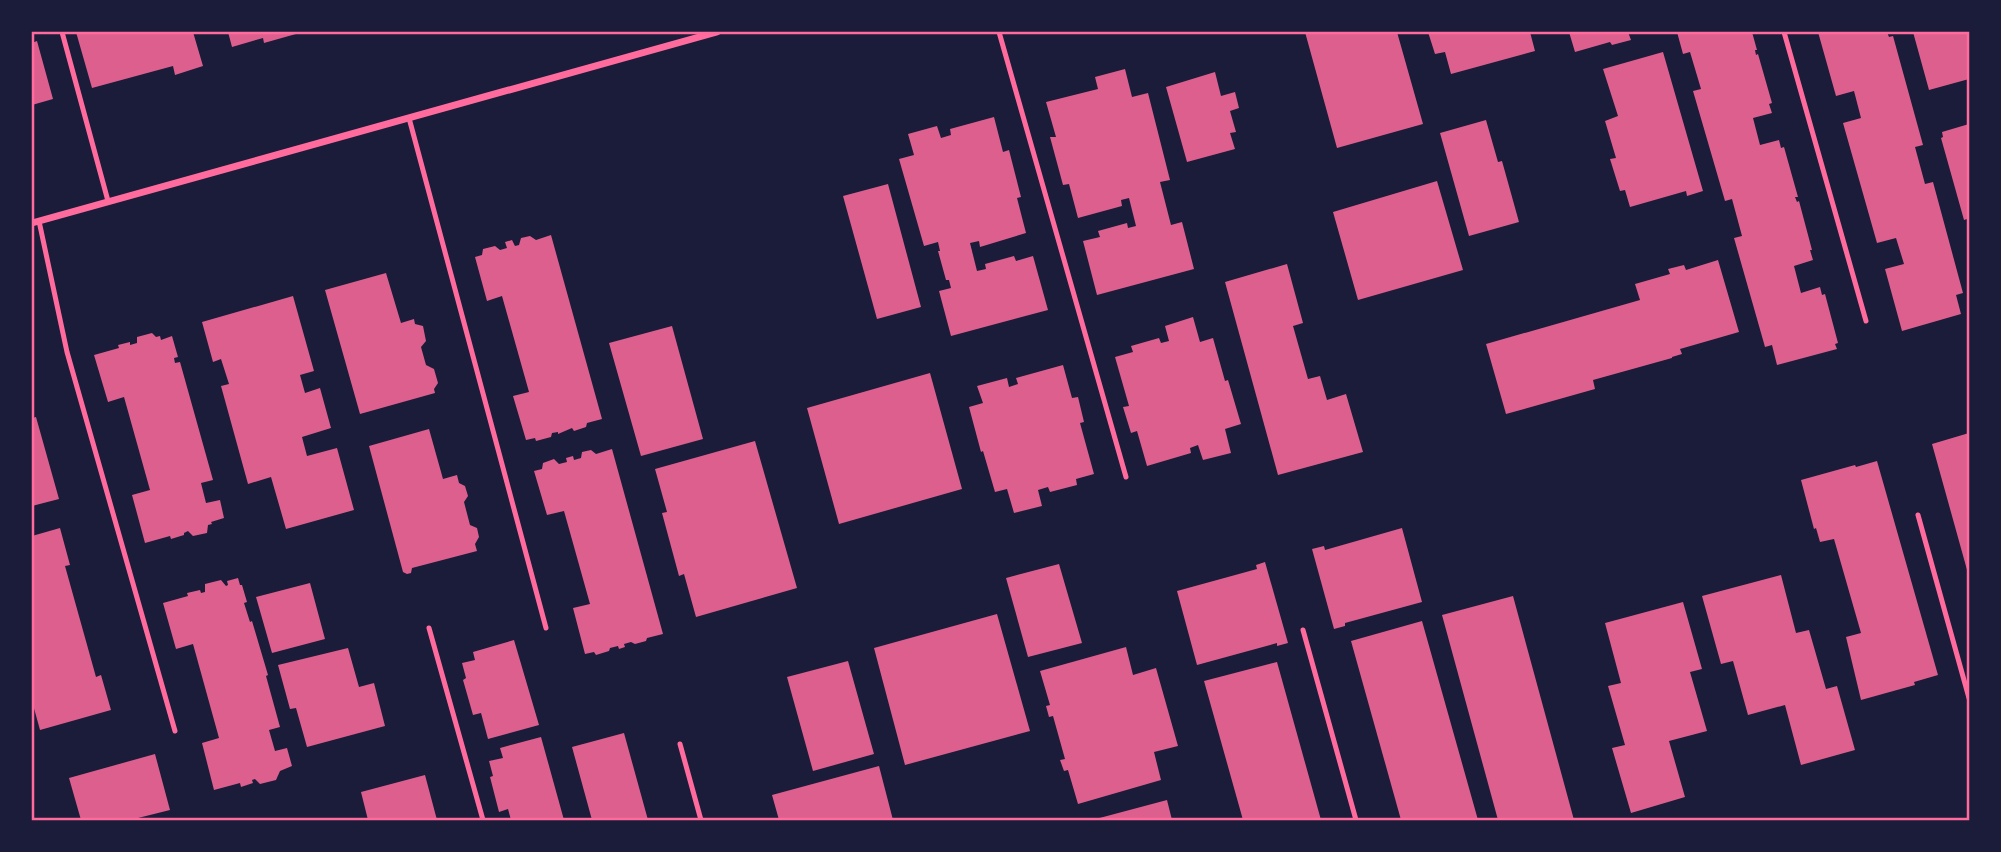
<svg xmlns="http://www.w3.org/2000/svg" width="2001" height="852" font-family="'Times New Roman',serif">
  <rect width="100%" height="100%" fill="#1b1b3a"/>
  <path fill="#dd5f8e" d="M 76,32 L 193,32 L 203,66 L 175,75 L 173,66 L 92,88 Z
    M 228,32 L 303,32 L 264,43 L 263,38 L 232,47 Z
    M 1305,32 L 1397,32 L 1423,124 L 1337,148 Z
    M 1428,32 L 1530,32 L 1535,51 L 1451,74 L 1445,52 L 1435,54 Z
    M 1569,32 L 1628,32 L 1631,40 L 1612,45 L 1610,42 L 1575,52 Z
    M 1677,32 L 1752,32 L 1757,50 L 1755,50 L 1756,55 L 1758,54 L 1772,103 L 1769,104 L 1772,113 L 1753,118 L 1760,145 L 1779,140 L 1781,148 L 1784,147 L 1798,197 L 1795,197 L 1797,202 L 1799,201 L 1812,250 L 1810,250 L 1813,260 L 1794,266 L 1801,293 L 1820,287 L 1822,295 L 1825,294 L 1838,343 L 1835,344 L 1837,349 L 1777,365 L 1772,345 L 1765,347 L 1734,238 L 1742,236 L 1732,199 L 1725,201 L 1693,91 L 1701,89 L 1690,52 L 1683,54 Z
    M 1818,32 L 1887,32 L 1889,37 L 1893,36 L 1923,145 L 1915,147 L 1925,184 L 1933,182 L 1963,293 L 1956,295 L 1961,314 L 1902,331 L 1885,269 L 1904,264 L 1896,238 L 1877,243 L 1843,123 L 1861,118 L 1854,91 L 1836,96 Z
    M 1913,32 L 1969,32 L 1969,79 L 1929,90 Z
    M 37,41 L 53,99 L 32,105 L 32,43 Z
    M 1663,52 L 1703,191 L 1687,196 L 1686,191 L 1630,207 L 1625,190 L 1620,191 L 1610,159 L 1616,158 L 1605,121 L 1618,116 L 1603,69 Z
    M 1125,69 L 1132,97 L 1148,93 L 1170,180 L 1160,182 L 1171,225 L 1182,222 L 1194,269 L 1097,295 L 1083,241 L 1100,237 L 1098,231 L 1127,223 L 1128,228 L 1136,226 L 1129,198 L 1121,200 L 1122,206 L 1078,218 L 1069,184 L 1063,185 L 1050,137 L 1056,137 L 1046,102 L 1098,89 L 1095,77 Z
    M 1215,72 L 1221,96 L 1235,92 L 1239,108 L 1230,111 L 1236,132 L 1230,133 L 1235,149 L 1187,162 L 1166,87 Z
    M 994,117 L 1003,152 L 1009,150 L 1021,197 L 1017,198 L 1026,233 L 980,247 L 979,241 L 970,243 L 977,271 L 986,269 L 985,264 L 1014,256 L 1016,261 L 1033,256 L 1048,310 L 951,336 L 939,291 L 951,288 L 949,280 L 946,280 L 938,251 L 940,251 L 938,242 L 924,246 L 899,159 L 914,155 L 908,134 L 937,126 L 941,138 L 951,135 L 950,129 Z
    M 1486,120 L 1498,162 L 1502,161 L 1519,222 L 1469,236 L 1440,133 Z
    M 1969,124 L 1969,224 L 1967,219 L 1964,220 L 1941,138 L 1943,137 L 1942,132 Z
    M 1437,181 L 1463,270 L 1358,300 L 1333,212 Z
    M 888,184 L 921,307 L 877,319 L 843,196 Z
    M 551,235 L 602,419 L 587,423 L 586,427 L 574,431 L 572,428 L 558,434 L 558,432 L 552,433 L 551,437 L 536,441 L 535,438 L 526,440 L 513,396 L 529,392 L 502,296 L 487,301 L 475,257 L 482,255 L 483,249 L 495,246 L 500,250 L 507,248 L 505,242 L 512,240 L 515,246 L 519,245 L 521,238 L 530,236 L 536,240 Z
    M 1718,260 L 1739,332 L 1680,349 L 1682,354 L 1672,357 L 1672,358 L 1593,380 L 1595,389 L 1506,414 L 1486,344 L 1640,300 L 1635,284 L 1670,274 L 1668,269 L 1684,265 L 1686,270 Z
    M 1287,264 L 1303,323 L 1293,326 L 1308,379 L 1320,376 L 1327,400 L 1346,394 L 1363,452 L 1278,475 L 1225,282 Z
    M 386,273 L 401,323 L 414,319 L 415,324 L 423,326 L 426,341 L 421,347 L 426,365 L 434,369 L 438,383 L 434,389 L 435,393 L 360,414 L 325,290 Z
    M 293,296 L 314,371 L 300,375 L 305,393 L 320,388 L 331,428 L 302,437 L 307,456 L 337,448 L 354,510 L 286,529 L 271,477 L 248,484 L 221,386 L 229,384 L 221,359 L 213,362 L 202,322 Z
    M 1193,317 L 1200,342 L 1213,338 L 1225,381 L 1228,380 L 1241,424 L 1225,429 L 1231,453 L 1203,460 L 1198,445 L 1190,448 L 1191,453 L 1147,466 L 1137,431 L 1131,433 L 1123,407 L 1129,406 L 1115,357 L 1133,352 L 1131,346 L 1159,338 L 1161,343 L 1169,341 L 1165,326 Z
    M 672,326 L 703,439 L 641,456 L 609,343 Z
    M 152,333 L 156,337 L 160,336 L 161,340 L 172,336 L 178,357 L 174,358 L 175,363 L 180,362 L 213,480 L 201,483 L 206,503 L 220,500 L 224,518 L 211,522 L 212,524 L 208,525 L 207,533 L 193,536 L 188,531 L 184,533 L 184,535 L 171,539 L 170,536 L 145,543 L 132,495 L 150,490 L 124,397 L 108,402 L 94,355 L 119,348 L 118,345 L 130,342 L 130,345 L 137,343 L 137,337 Z
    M 1063,365 L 1072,398 L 1078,397 L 1084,422 L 1080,423 L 1094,474 L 1076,479 L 1077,485 L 1050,492 L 1048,487 L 1038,490 L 1042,506 L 1014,513 L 1007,489 L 995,492 L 983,451 L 981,452 L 969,407 L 983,403 L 977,386 L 1007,378 L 1009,387 L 1018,384 L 1016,378 Z
    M 930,373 L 962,489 L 839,524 L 807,408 Z
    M 36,417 L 59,499 L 32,506 L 32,418 Z
    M 429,429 L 443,479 L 457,475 L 459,483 L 465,486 L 468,496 L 464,502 L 470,525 L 477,528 L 479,537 L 475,544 L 477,551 L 412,568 L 411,573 L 407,574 L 403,572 L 369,446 Z
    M 1969,433 L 1969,577 L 1932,444 Z
    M 755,441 L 797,588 L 696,617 L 684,574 L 679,576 L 662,513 L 667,512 L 655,469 Z
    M 612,449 L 663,634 L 647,638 L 646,641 L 635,644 L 631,642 L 624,644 L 625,647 L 619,649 L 618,646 L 610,648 L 609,651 L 596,655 L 594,652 L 585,654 L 573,608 L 590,604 L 564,511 L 547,515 L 534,471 L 542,469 L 543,463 L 554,459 L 559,464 L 567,462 L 566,458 L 573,456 L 574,460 L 581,458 L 582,452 L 591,450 L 596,454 Z
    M 1877,461 L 1938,675 L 1914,682 L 1915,685 L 1861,700 L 1846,637 L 1861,633 L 1834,539 L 1820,542 L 1816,528 L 1814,529 L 1801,480 L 1855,465 L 1856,467 Z
    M 60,528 L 70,565 L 65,566 L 96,677 L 101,675 L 111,710 L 40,730 L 32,701 L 32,536 Z
    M 1402,528 L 1422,602 L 1345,623 L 1345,626 L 1334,629 L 1312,549 L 1324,546 L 1325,550 Z
    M 1265,562 L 1288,643 L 1277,646 L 1277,643 L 1197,665 L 1177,591 L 1257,569 L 1256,565 Z
    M 1059,564 L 1082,643 L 1028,657 L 1006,578 Z
    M 1781,575 L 1796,633 L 1809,630 L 1826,689 L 1837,686 L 1855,750 L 1801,765 L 1785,705 L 1748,715 L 1733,661 L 1721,664 L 1702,596 Z
    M 238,578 L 240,585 L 242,585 L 247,602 L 244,603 L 250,622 L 252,621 L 268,675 L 266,676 L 280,727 L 269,730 L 275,751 L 287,748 L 292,766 L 280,771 L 276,780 L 260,784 L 255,779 L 252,780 L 253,783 L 241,787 L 240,783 L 214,790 L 202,743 L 219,738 L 193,644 L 176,649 L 163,603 L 188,596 L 187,593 L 200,590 L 201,593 L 205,592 L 205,584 L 221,580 L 226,586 L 228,585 L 227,581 Z
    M 310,583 L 325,639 L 272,653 L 256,597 Z
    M 1513,596 L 1574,820 L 1498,820 L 1442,615 Z
    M 1683,602 L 1702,669 L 1690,672 L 1707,731 L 1669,741 L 1685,797 L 1631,813 L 1612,748 L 1625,745 L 1608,686 L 1621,683 L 1605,623 Z
    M 997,614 L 1030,731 L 905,765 L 874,648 Z
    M 1422,621 L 1478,820 L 1401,820 L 1351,641 Z
    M 514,640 L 539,725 L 488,739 L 481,713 L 473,715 L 463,680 L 466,678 L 462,663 L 475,660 L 473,652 Z
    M 1126,647 L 1133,675 L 1156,668 L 1178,746 L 1154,752 L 1161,780 L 1078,804 L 1068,770 L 1064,771 L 1060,760 L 1065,759 L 1053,716 L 1049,717 L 1046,706 L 1050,705 L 1040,671 Z
    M 348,648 L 359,687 L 374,683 L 385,726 L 307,747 L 296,708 L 290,709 L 278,665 Z
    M 848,661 L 874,754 L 813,771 L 787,677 Z
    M 1277,662 L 1321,820 L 1243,820 L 1204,681 Z
    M 624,733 L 648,820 L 592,820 L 572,747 Z
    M 541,737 L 564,820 L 511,820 L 508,809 L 499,812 L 490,777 L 493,776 L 489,761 L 503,758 L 500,748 Z
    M 155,754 L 170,810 L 130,820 L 81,820 L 69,778 Z
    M 879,766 L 893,820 L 779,820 L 772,795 Z
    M 425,775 L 437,820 L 368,820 L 361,792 Z
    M 1167,800 L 1172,820 L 1092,820 Z"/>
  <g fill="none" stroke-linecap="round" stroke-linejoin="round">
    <path stroke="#ff6b9d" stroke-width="5" d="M 62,32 L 108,201
      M 999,32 L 1126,477
      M 1784,32 L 1866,321
      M 409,118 L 546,628
      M 39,221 L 67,352 L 175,731
      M 1918,515 L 1969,698
      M 429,628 L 483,820
      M 1303,630 L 1356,820
      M 680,744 L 701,820"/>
    <path stroke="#ff6b9d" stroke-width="7" d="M 32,223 L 717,32"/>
  </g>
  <rect width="2001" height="852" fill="none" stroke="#1b1b3a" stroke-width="66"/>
  <rect x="33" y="33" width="1935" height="786" fill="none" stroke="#ff6b9d" stroke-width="2.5"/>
</svg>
